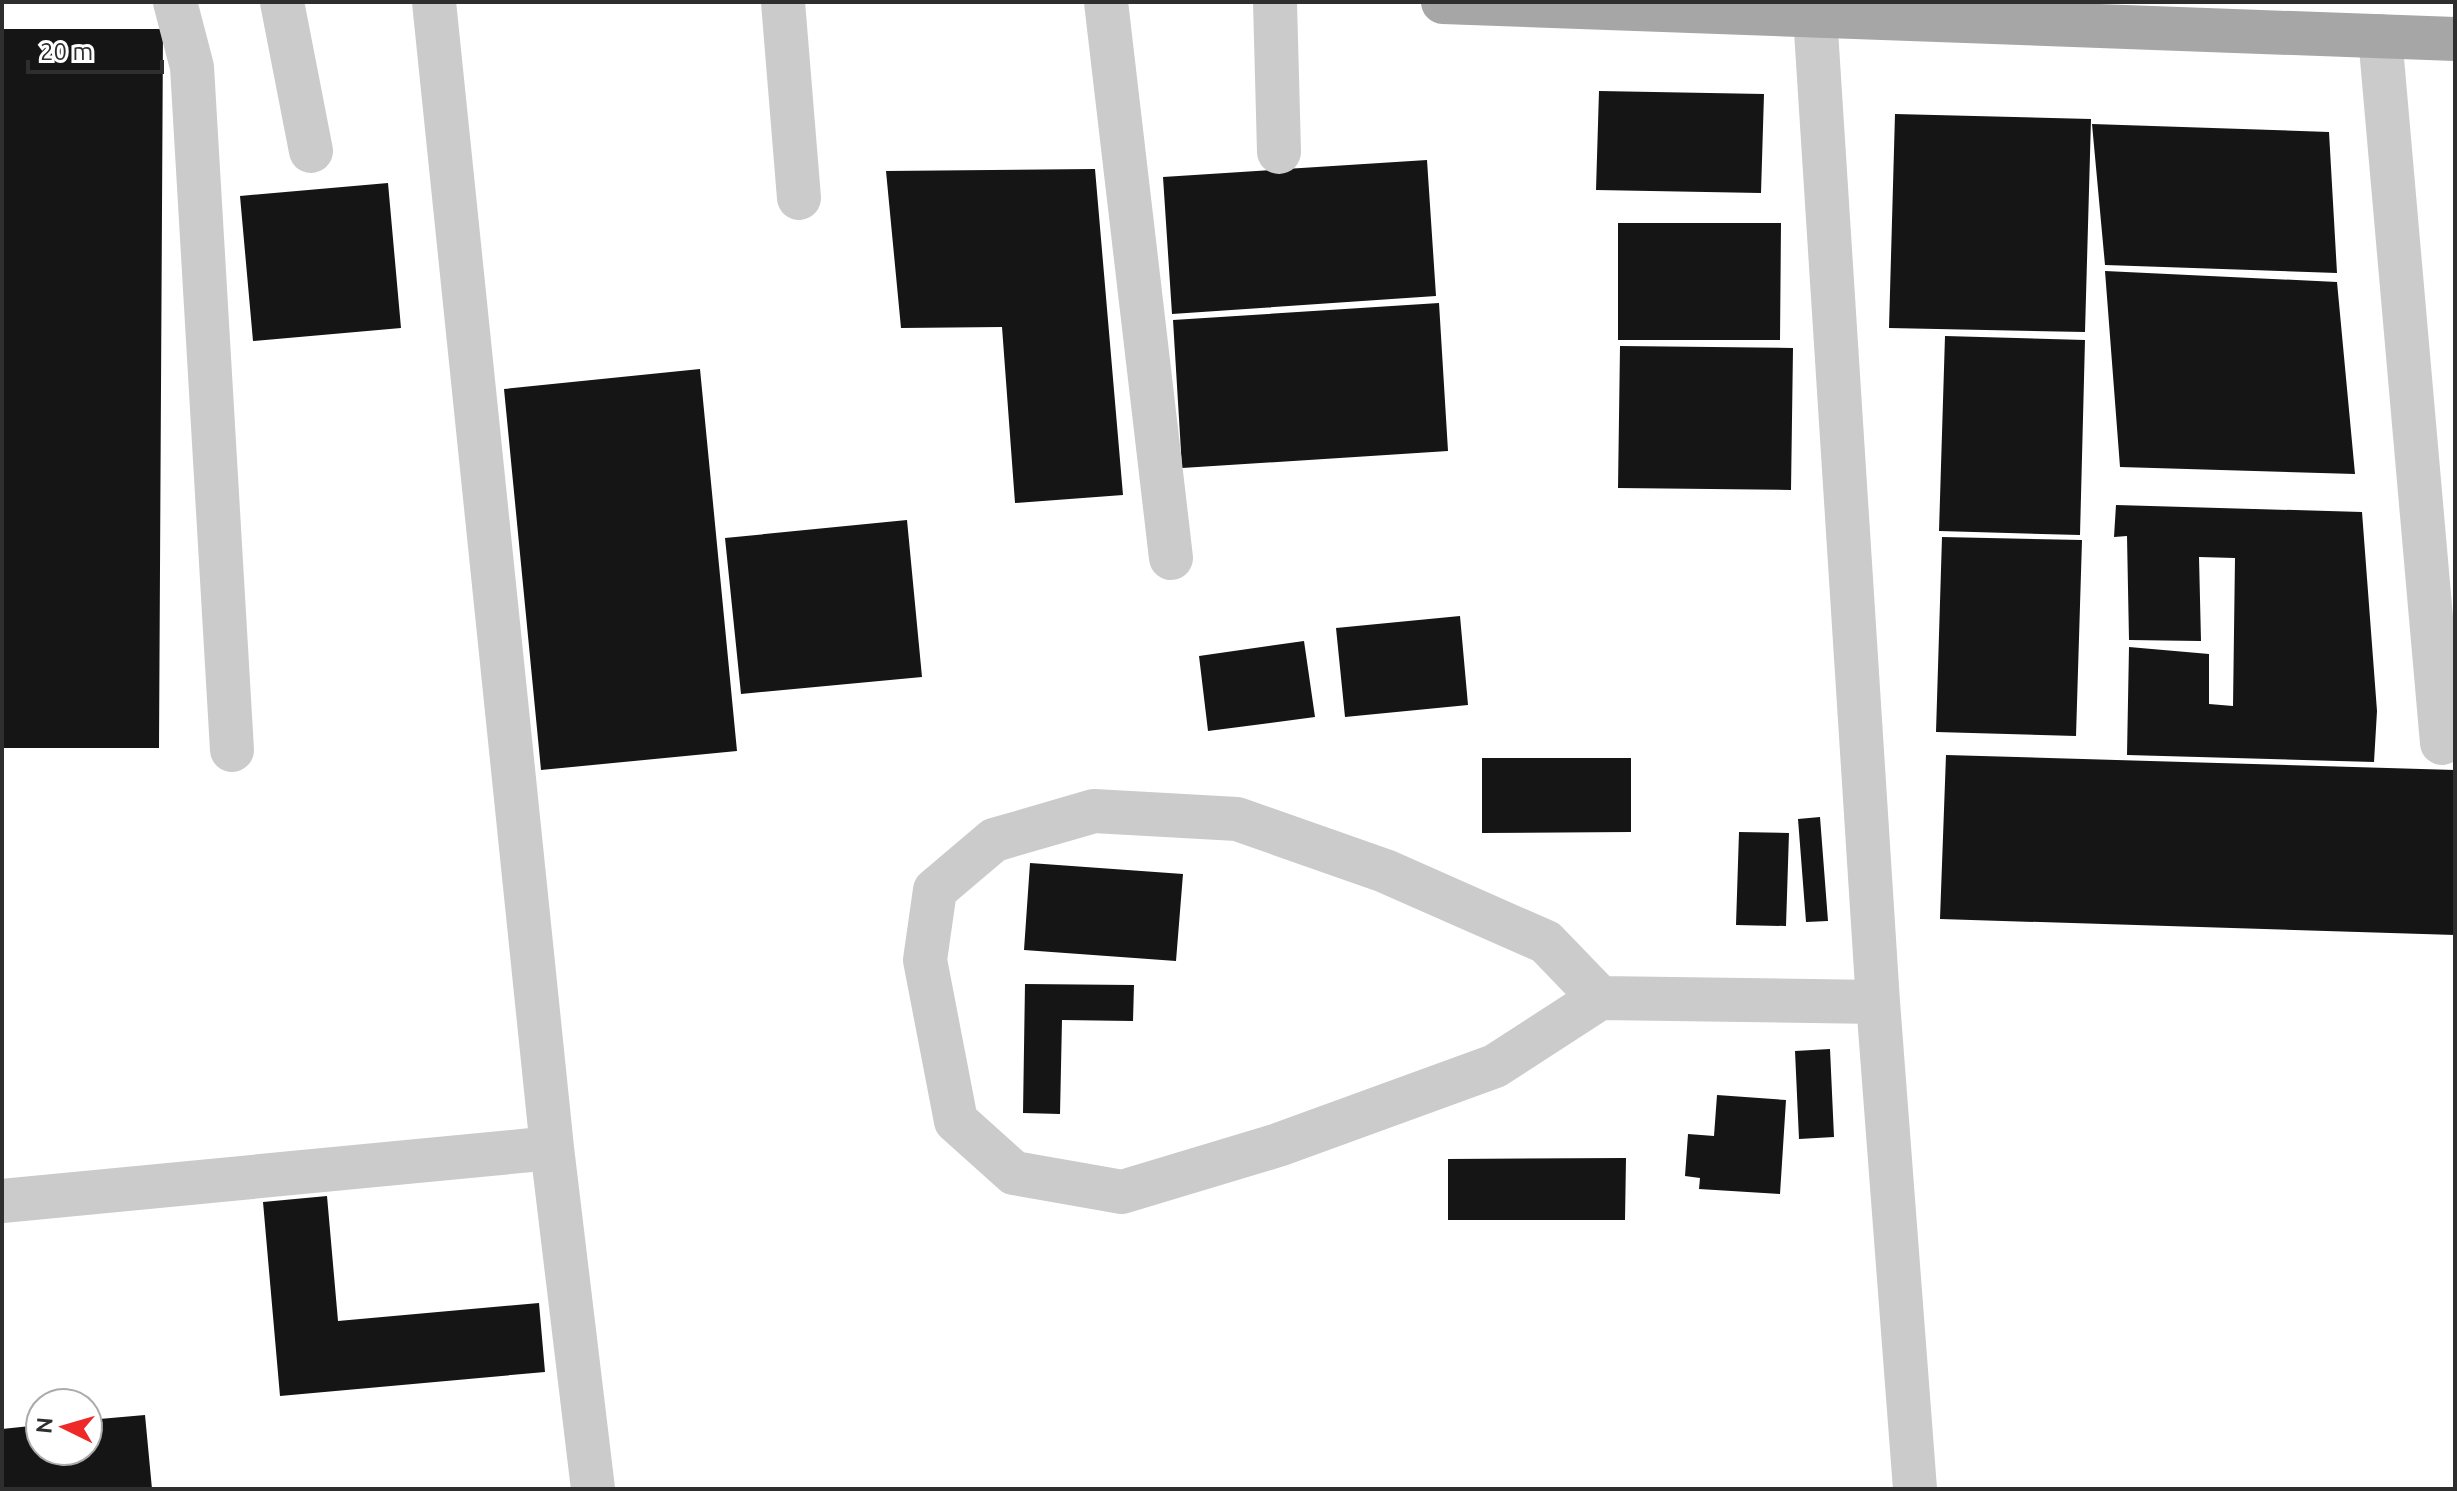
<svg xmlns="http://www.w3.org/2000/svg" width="2457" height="1491" font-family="Ubuntu,sans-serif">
  <rect width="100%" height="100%" fill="#fff"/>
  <path fill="#151515" d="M 2,29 L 163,29 L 159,748 L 2,748 Z
    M 1599,91 L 1764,94 L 1761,193 L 1596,190 Z
    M 1895,114 L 2091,119 L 2085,332 L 1889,328 Z
    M 2092,124 L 2329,132 L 2337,273 L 2105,265 Z
    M 1427,160 L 1436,296 L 1172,314 L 1163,177 Z
    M 1095,169 L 1123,495 L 1015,503 L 1002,327 L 901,328 L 886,171 Z
    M 388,183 L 401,328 L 253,341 L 240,196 Z
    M 1618,223 L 1781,223 L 1780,340 L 1618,340 Z
    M 2105,271 L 2337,282 L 2355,474 L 2120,467 Z
    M 1439,303 L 1448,451 L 1182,468 L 1173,320 Z
    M 1945,336 L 2085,340 L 2080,535 L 1939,531 Z
    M 1620,346 L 1793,348 L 1791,490 L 1618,488 Z
    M 700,369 L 737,751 L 541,770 L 504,389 Z
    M 2116,505 L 2362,512 L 2377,711 L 2374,762 L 2127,755 L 2129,647 L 2209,654 L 2209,704 L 2233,706 L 2235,558 L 2199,557 L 2201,641 L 2129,640 L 2127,536 L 2114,537 Z
    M 907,520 L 922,677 L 741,694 L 725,538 Z
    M 1942,537 L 2082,540 L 2076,736 L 1936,732 Z
    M 1460,616 L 1468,705 L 1345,717 L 1336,628 Z
    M 1304,641 L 1315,717 L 1208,731 L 1199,656 Z
    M 1946,755 L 2455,770 L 2455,935 L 1940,919 Z
    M 1482,758 L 1631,758 L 1631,832 L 1482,833 Z
    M 1820,817 L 1828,921 L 1806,922 L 1798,819 Z
    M 1739,832 L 1789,833 L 1786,926 L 1736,925 Z
    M 1030,863 L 1183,874 L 1176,961 L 1024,950 Z
    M 1025,984 L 1134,985 L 1133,1021 L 1062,1020 L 1060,1114 L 1023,1113 Z
    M 1830,1049 L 1834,1137 L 1799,1139 L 1795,1051 Z
    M 1717,1095 L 1786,1100 L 1780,1194 L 1699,1189 L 1700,1178 L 1685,1176 L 1688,1134 L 1714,1136 Z
    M 1626,1158 L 1625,1220 L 1448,1220 L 1448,1159 Z
    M 327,1196 L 338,1321 L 539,1303 L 545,1372 L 280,1396 L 263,1202 Z
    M 145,1415 L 152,1489 L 2,1489 L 2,1429 L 40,1425 L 40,1451 L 88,1451 L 88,1420 Z"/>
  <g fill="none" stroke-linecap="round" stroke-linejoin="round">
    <path stroke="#cbcbcb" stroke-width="44" d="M 175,2 L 192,67 L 232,750
      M 282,2 L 311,151
      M 434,2 L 552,1148 L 593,1489
      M 783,2 L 799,198
      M 1106,2 L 1171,558
      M 1275,2 L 1279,152
      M 1815,15 L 1878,1002 L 1915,1489
      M 2380,36 L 2442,743
      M 1600,998 L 1546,942 L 1385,871 L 1237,819 L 1094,811 L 994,840 L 935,890 L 925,960 L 956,1121 L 1014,1173 L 1122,1192 L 1278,1145 L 1495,1066 L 1600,998 L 1878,1002
      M 2,1201 L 552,1148"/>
    <path stroke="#a6a6a6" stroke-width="44" d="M 1443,2 L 2455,39"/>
  </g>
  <rect width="2457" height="1491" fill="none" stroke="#2e2e2e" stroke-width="8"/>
  <g transform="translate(64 1427) rotate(275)"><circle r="38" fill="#ffffff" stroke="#ababab" stroke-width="2"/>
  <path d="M0-6L14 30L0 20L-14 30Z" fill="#ee2927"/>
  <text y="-12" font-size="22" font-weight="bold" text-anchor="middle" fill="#2e2e2e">N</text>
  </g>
  <path d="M28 60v12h134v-12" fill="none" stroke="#2e2e2e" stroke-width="4"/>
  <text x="40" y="60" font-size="24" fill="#2e2e2e" stroke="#ffffff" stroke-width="6" paint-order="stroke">20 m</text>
</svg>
